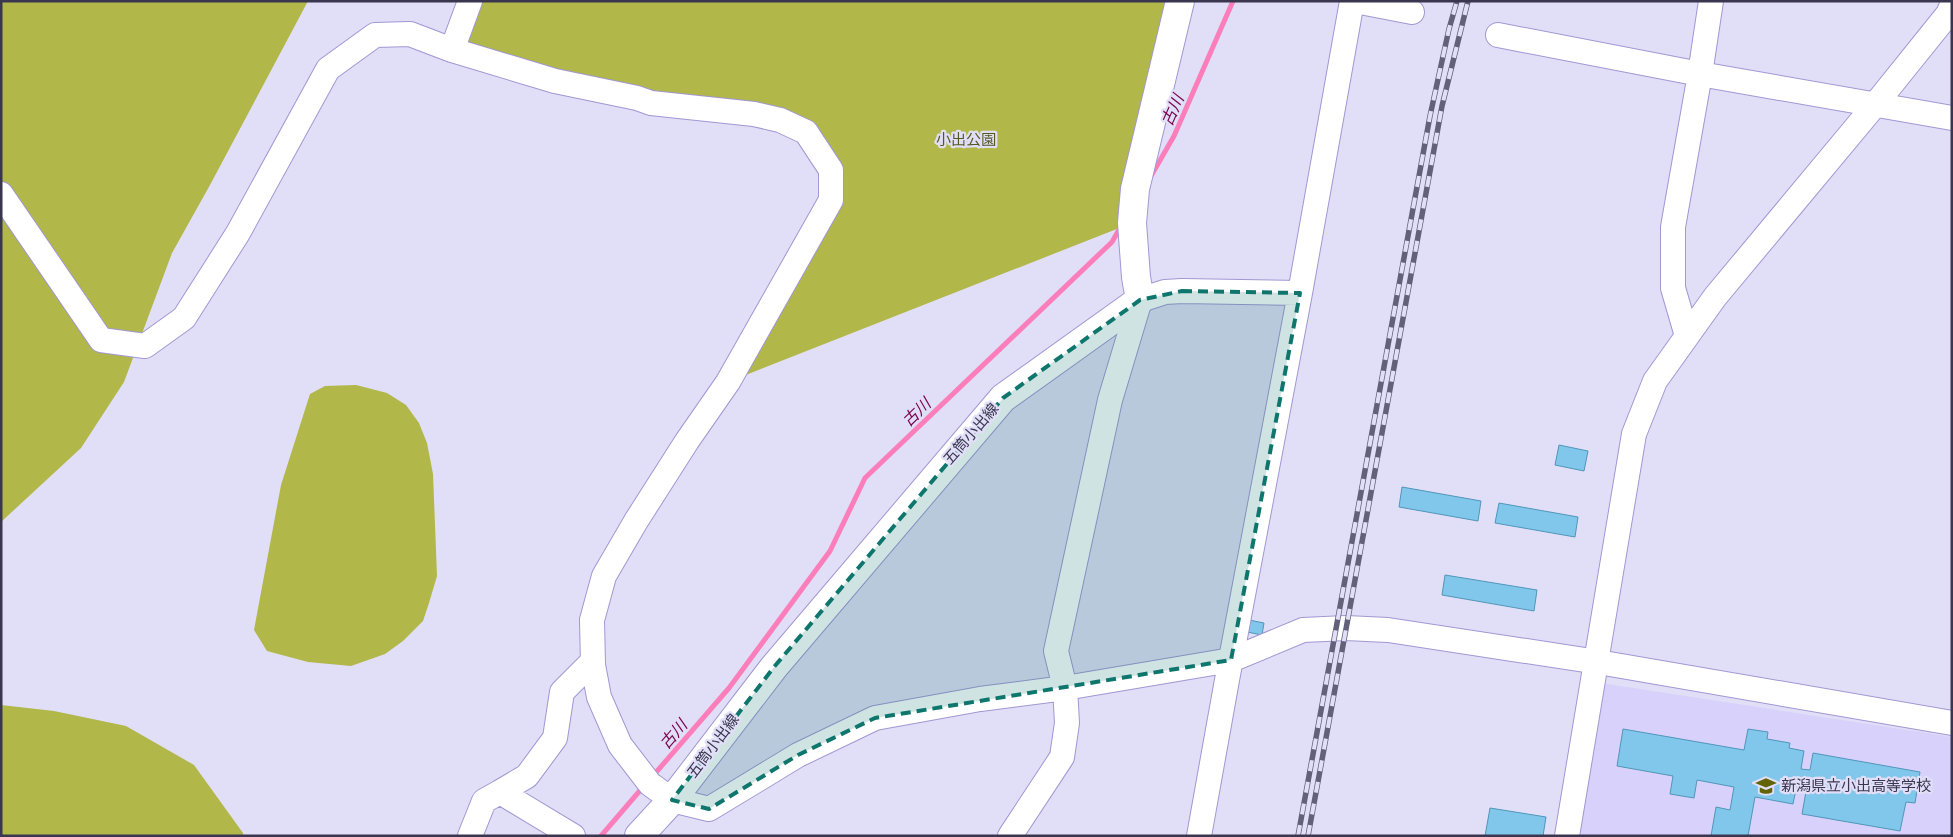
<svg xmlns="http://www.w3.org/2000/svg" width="1953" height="837" font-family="'Alegreya Sans','Noto Sans JP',sans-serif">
  <rect width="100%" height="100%" fill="#e1def7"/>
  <path fill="#d7d1fb" d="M 1594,682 L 1952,737 L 1952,836 L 1573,836 Z"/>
  <path fill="#b1b748" d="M 1,1 L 308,1 L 210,185 L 172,253 L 124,382 L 81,448 L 1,522 Z
    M 474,1 L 1180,1 L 1132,223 L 728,382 L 831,200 L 806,132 L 452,50 Z
    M 356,385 L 387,393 L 406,405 L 419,423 L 427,443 L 433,474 L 437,576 L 429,603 L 423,621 L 403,641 L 385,654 L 351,666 L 308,662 L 267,651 L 254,630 L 281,485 L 310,394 L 325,386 Z
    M 1,705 L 54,711 L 126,726 L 194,765 L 243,833 L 243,836 L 1,836 Z"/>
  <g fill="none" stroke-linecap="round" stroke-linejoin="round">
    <path stroke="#fb7eba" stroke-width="5" d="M 1151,176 L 1174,136 L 1233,1
      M 652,777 L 729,688 L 830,551 L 865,478 L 1112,242 L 1121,226
      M 601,836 L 643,787"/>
  </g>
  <path fill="#81c7eb" stroke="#5096b8" d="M 1559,445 L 1588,451 L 1584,471 L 1555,465 Z
    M 1402,487 L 1481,501 L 1478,521 L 1399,507 Z
    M 1499,503 L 1578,517 L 1575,537 L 1495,523 Z
    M 1445,575 L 1537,590 L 1534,611 L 1442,595 Z
    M 1249,620 L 1264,623 L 1262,635 L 1247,632 Z
    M 1623,729 L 1744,750 L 1748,729 L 1768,732 L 1767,739 L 1790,743 L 1789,748 L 1804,751 L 1801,769 L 1810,770 L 1813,753 L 1920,772 L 1915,803 L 1906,802 L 1900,831 L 1802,814 L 1807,786 L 1797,784 L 1793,804 L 1755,797 L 1748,836 L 1711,836 L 1716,807 L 1730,810 L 1734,787 L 1697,780 L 1694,798 L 1670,794 L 1673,776 L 1617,766 Z
    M 1490,808 L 1546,817 L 1543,836 L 1485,836 Z"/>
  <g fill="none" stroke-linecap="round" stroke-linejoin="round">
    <defs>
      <path id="minor" d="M 1355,1 L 1412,12
        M 1498,35 L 1700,74 L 1952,118
        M 452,50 L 470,1
        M 1,194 L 101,340 L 145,346 L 184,318 L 238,233 L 328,69 L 375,35 L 410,34 L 452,50 L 555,81 L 637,98 L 651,103 L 754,114 L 780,120 L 806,132 L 831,170 L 831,200 L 728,382 L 687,441 L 636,521 L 604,576 L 592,620 L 593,665 L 599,697 L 620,745 L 650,784 L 672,800 L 709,809 L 798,755 L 875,718 L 980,699 L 1065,688 L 1231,660 L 1303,630 L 1346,628 L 1388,630 L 1598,662 L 1952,723
        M 1687,336 L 1673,288 L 1673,227 L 1700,74 L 1711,1
        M 470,836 L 484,801 L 500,792
        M 573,836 L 500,792 L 527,776 L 555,738 L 562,692 L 593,661
        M 1010,836 L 1062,757 L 1067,723 L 1065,688 L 1056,651 L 1110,400 L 1140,300 L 1165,292 L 1182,291 L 1300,293
        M 1199,836 L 1227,680 L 1300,293 L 1352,1
        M 1567,836 L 1634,434 L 1655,381 L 1715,297 L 1874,106 L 1948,14 L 1952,5"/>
      <path id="major" d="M 639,836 L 672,800 L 774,667 L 1003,398 L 1140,300 L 1136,277 L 1132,223 L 1135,189 L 1180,1"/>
    </defs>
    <use href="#minor" stroke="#a297d3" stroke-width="26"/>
    <use href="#major" stroke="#a297d3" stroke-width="30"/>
    <use href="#minor" stroke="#fff" stroke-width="24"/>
    <use href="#major" stroke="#fff" stroke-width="28"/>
    <defs>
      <path id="rail" d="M 1298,836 L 1430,116 L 1449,29 L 1457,1
        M 1308,836 L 1442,106 L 1468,1"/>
    </defs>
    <use href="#rail" stroke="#636079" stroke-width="5.5"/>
    <use href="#rail" stroke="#e1def7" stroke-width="4" stroke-dasharray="11" stroke-linecap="butt"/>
  </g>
  <path fill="#0f766e" fill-opacity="0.2" stroke="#0f766e" stroke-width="4" stroke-dasharray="10 6" stroke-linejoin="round" d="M 1182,291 L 1300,293 L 1231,660 L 875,718 L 798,755 L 709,809 L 672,800 L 774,667 L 1003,398 L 1140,300 Z"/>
  <defs>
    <symbol id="school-bare" viewBox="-9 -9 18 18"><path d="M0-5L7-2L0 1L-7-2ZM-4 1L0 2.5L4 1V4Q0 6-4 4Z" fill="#616400" stroke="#e1def7" stroke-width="2.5" paint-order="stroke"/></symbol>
  </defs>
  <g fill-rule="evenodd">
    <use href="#school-bare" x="1752" y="772" width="28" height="28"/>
  </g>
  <g text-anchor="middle" stroke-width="4.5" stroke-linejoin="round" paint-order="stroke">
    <g font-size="15" fill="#555820" stroke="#e1def7">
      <text x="966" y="145">小出公園</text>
    </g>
    <g font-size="15" fill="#3a364f" stroke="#e1def7">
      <text transform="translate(971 434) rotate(-49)" y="5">五筒小出線</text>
      <text transform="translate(713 746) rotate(-53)" y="5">五筒小出線</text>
    </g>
    <g font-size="15" fill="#3a364f" stroke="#e1def7" text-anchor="start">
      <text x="1781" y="791">新潟県立小出高等学校</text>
    </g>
    <g font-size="16" font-style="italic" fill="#79034b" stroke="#e1def7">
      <text transform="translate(1172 110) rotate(-66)" y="6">古川</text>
      <text transform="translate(916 412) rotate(-44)" y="6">古川</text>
      <text transform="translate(673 734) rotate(-49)" y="6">古川</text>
    </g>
  </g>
  <rect width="1953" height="837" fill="none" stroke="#3a364f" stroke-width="5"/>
</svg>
